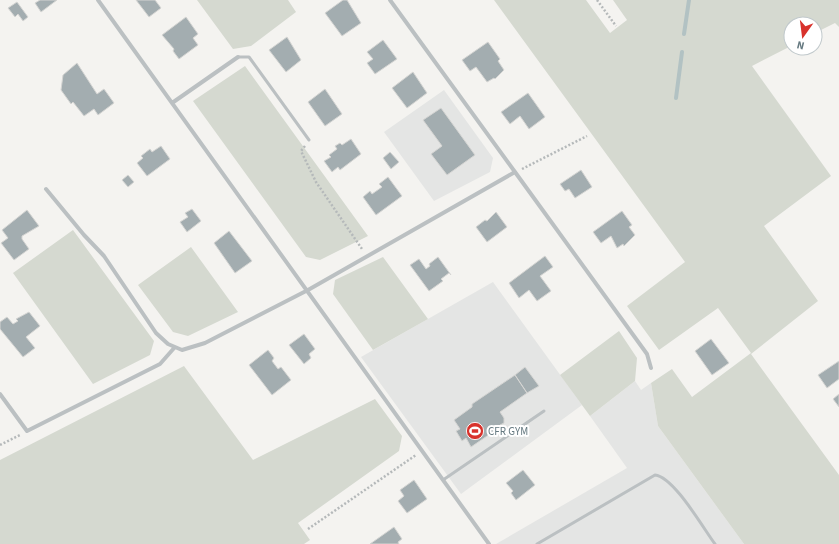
<svg xmlns="http://www.w3.org/2000/svg" width="839" height="544" font-family="'Source Sans 3',sans-serif">
  <rect width="100%" height="100%" fill="#f4f3f0"/>
  <path fill="#e4e5e4" d="M 444,90 L 493,158 L 490,172 L 434,201 L 384,132 Z
    M 493,282 L 582,405 L 461,494 L 361,357 Z
    M 635,381 L 641,390 L 651,383 L 658,426 L 744,544 L 496,544 L 627,468 L 590,416 Z"/>
  <path fill="#d5d9d0" d="M 197,0 L 288,0 L 296,12 L 251,46 L 233,49 Z
    M 494,0 L 586,0 L 610,33 L 627,20 L 613,0 L 839,0 L 839,27 L 835,23 L 815,33 L 815,24 L 791,24 L 791,46 L 752,66 L 831,176 L 764,226 L 818,301 L 751,354 L 839,475 L 839,544 L 744,544 L 658,426 L 651,383 L 672,369 L 692,397 L 751,353 L 718,308 L 659,350 L 627,306 L 685,262 Z
    M 245,66 L 368,236 L 320,260 L 306,257 L 193,101 Z
    M 73,230 L 154,341 L 150,355 L 93,384 L 13,273 Z
    M 191,247 L 238,312 L 188,336 L 173,332 L 138,285 Z
    M 383,257 L 428,319 L 373,350 L 333,294 L 335,280 Z
    M 619,331 L 637,358 L 635,381 L 590,416 L 560,375 Z
    M 184,366 L 253,460 L 375,399 L 402,436 L 399,451 L 298,523 L 310,540 L 304,544 L 0,544 L 0,460 Z"/>
  <g fill="none" stroke-linecap="round" stroke-linejoin="round">
    <path stroke="#b2c2c3" stroke-width="4" d="M 684,34 L 689,0
      M 676,98 L 682,52"/>
  </g>
  <path fill="#a3adb0" stroke="#d5d5d3" d="M 40,0 L 57,0 L 41,12 L 35,3 Z
    M 136,0 L 155,0 L 161,8 L 149,17 Z
    M 343,0 L 347,0 L 361,23 L 342,36 L 325,13 Z
    M 17,2 L 28,17 L 23,21 L 18,14 L 15,17 L 8,8 Z
    M 186,17 L 198,34 L 193,38 L 198,45 L 179,59 L 173,51 L 174,49 L 162,35 Z
    M 287,37 L 301,60 L 286,72 L 269,50 Z
    M 383,40 L 397,59 L 375,74 L 367,63 L 373,59 L 367,52 Z
    M 488,42 L 500,59 L 498,61 L 504,70 L 495,79 L 494,78 L 487,82 L 476,67 L 470,71 L 462,60 Z
    M 77,63 L 97,94 L 104,89 L 114,103 L 98,115 L 94,109 L 84,116 L 73,102 L 71,104 L 61,90 L 63,75 Z
    M 413,72 L 427,93 L 407,108 L 392,88 Z
    M 325,89 L 342,114 L 325,126 L 308,102 Z
    M 528,93 L 545,117 L 529,129 L 520,116 L 510,124 L 501,112 Z
    M 441,108 L 475,155 L 447,175 L 431,154 L 442,146 L 423,120 Z
    M 351,139 L 361,154 L 340,170 L 338,167 L 332,172 L 324,161 L 331,157 L 329,155 L 337,149 L 335,146 L 340,143 L 342,145 Z
    M 161,146 L 170,159 L 147,176 L 137,163 L 143,158 L 141,156 L 150,149 L 152,152 Z
    M 390,152 L 399,162 L 391,169 L 383,158 Z
    M 581,170 L 592,187 L 575,198 L 569,189 L 565,191 L 560,184 Z
    M 128,175 L 134,182 L 128,187 L 122,180 Z
    M 388,177 L 402,196 L 376,215 L 363,197 L 370,191 L 372,194 L 382,187 L 379,184 Z
    M 192,209 L 201,221 L 187,232 L 180,222 L 188,217 L 185,213 Z
    M 27,210 L 39,226 L 22,236 L 22,239 L 29,249 L 14,260 L 1,243 L 8,238 L 2,230 Z
    M 622,211 L 632,225 L 629,227 L 635,235 L 624,246 L 623,244 L 617,248 L 611,236 L 601,243 L 593,232 Z
    M 496,212 L 507,227 L 487,242 L 476,227 L 485,220 L 487,221 Z
    M 229,231 L 252,261 L 235,273 L 214,243 Z
    M 545,256 L 553,267 L 540,276 L 551,291 L 537,301 L 529,290 L 519,298 L 509,283 Z
    M 438,257 L 451,275 L 449,273 L 441,279 L 443,281 L 429,291 L 410,265 L 419,259 L 426,269 L 430,266 L 429,264 Z
    M 29,312 L 40,326 L 26,337 L 35,348 L 23,357 L 0,329 L 0,322 L 7,317 L 13,324 L 18,321 L 16,319 Z
    M 304,334 L 315,349 L 309,354 L 311,358 L 304,364 L 289,345 Z
    M 711,339 L 729,363 L 712,375 L 695,351 Z
    M 268,350 L 274,358 L 272,361 L 278,369 L 281,367 L 291,380 L 272,395 L 249,365 Z
    M 839,361 L 839,379 L 827,388 L 818,375 Z
    M 525,367 L 539,386 L 527,393 L 515,375 Z
    M 515,375 L 527,393 L 500,412 L 504,418 L 504,423 L 500,425 L 503,429 L 492,437 L 490,434 L 471,447 L 466,438 L 462,441 L 456,431 L 460,429 L 454,420 L 472,407 L 472,404 Z
    M 839,394 L 839,407 L 833,399 Z
    M 523,470 L 535,485 L 516,500 L 511,493 L 513,491 L 506,483 Z
    M 414,480 L 427,499 L 407,513 L 398,501 L 404,496 L 400,490 Z
    M 394,527 L 402,539 L 398,542 L 399,544 L 370,544 Z"/>
  <g fill="none" stroke-linecap="round" stroke-linejoin="round">
    <path stroke="#b5b9ba" stroke-width="2.5" stroke-dasharray="2 2" stroke-linecap="butt" d="M 597,0 L 616,26
      M 305,146 L 301,151 L 316,182 L 362,249
      M 522,169 L 587,136
      M 0,445 L 20,435
      M 308,529 L 416,455"/>
    <path stroke="#bbc0c2" stroke-width="3" d="M 238,57 L 249,57 L 309,140
      M 443,480 L 544,411
      M 537,544 L 655,475 C 674,477 703,528 715,544"/>
    <path stroke="#bbc0c2" stroke-width="4" d="M 98,0 L 489,544
      M 172,103 L 238,57
      M 515,172 L 647,354 L 651,368
      M 46,189 L 84,235 L 104,256 L 156,333 L 168,344 L 182,350 L 205,343 L 308,290 L 515,172 L 390,0
      M 0,394 L 27,431 L 160,364 L 175,347"/>
  </g>
  <defs>
    <symbol id="stadium-disc" viewBox="-11 -11 22 22"><circle r="9.5" fill="#d8322c" stroke="#fff"/><path d="M0-5a6.5 5 0 1 0 0 10a6.5 5 0 1 0 0-10ZM-3.5-1.8h7v3.6h-7Z" fill="#fff"/></symbol>
  </defs>
  <g fill-rule="evenodd">
    <use href="#stadium-disc" x="465" y="421" width="20" height="20"/>
  </g>
  <g text-anchor="middle" stroke-width="4" stroke-linejoin="round" paint-order="stroke">
    <g font-size="11" fill="#657980" stroke="#fff" text-anchor="start">
      <text x="488" y="435">CFR GYM</text>
    </g>
  </g>
  <g transform="translate(803 36) rotate(194)"><circle r="19" fill="#ffffff" stroke="#c1c9cc"/>
  <path d="M0-3L7 15L0 10L-7 15Z" fill="#d8322c"/>
  <text y="-6" font-size="11" font-weight="bold" text-anchor="middle" fill="#657980">N</text>
  </g>
</svg>
